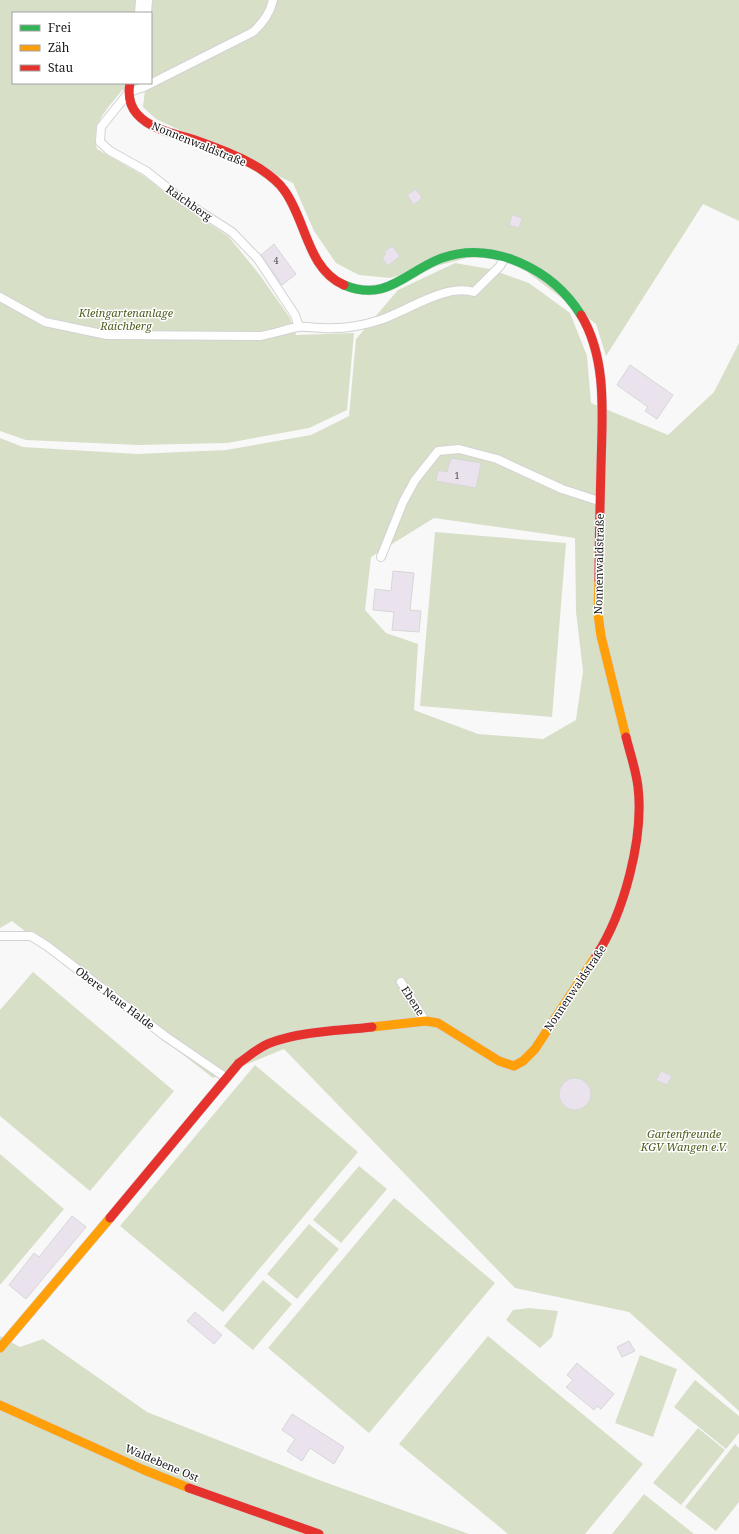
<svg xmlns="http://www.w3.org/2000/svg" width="739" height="1534" font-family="'Noto Serif',serif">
  <rect width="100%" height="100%" fill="#f9f8f9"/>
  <path fill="#d7dfc7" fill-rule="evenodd" d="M 0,0 L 739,0 L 739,221 L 703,204 L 606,356 L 596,324 L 498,250 L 390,278 L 359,275 L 336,263 L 314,231 L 293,183 L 156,119 L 143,107 L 145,90 L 122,90 C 108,109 90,123 97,149 L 144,176 L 182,206 L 228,236 L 259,274 L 290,318 L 296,335 L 354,333 L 347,410 L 309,428 L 227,443 L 139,445 L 26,440 L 0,431 ZM 13,13 L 151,13 L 151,83 L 13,83 Z
    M 455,263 L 490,269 L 529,283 L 570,313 L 587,356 L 591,403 L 668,435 L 714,392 L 739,343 L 739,1411 L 629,1312 L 515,1288 L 284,1049 L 213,1078 L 12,921 L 0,928 L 0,438 L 23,447 L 137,454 L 226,450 L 311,435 L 349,416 L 356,339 L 398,290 ZM 434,518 L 575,538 L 576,612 L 583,671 L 576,720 L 543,739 L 478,734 L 414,710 L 418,644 L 386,633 L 365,610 L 371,557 Z
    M 435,532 L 566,543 L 552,717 L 420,706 Z
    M 33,972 L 174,1091 L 90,1191 L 0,1116 L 0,1010 Z
    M 255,1065 L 358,1152 L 223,1312 L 120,1226 Z
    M 0,1154 L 64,1209 L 0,1285 Z
    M 359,1166 L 387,1189 L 341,1243 L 313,1220 Z
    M 394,1198 L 495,1283 L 369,1433 L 268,1348 Z
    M 309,1224 L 339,1249 L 297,1299 L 267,1274 Z
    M 263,1280 L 292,1304 L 253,1350 L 224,1326 Z
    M 529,1308 L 558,1311 L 552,1337 L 540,1348 L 506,1320 L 513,1310 Z
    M 0,1336 L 20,1347 L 43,1339 L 147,1412 L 319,1480 L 469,1534 L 0,1534 Z
    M 488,1336 L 643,1464 L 585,1534 L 508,1534 L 399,1444 Z
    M 640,1355 L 677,1369 L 653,1437 L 615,1423 Z
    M 695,1380 L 739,1416 L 739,1433 L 726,1449 L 674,1407 Z
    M 698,1428 L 725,1450 L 681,1505 L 653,1483 Z
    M 735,1444 L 739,1448 L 739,1502 L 716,1531 L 685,1507 Z
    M 644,1494 L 694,1534 L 612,1534 Z"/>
  <path fill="#eae2ec" stroke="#d7d7d7" d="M 416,189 L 422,198 L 414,205 L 407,195 Z
    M 512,215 L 522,218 L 519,228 L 509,225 Z
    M 274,244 L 296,274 L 282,285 L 261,255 Z
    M 392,246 L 400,256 L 388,266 L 382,258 L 386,254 L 384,252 Z
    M 630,365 L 673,395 L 657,419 L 645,411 L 648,407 L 617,385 Z
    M 451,458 L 481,463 L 476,488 L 436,481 L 438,470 L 447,472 Z
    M 393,571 L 414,573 L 410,610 L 421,611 L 419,632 L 392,630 L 394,612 L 373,610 L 375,589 L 391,591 Z
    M 661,1071 L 672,1076 L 667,1085 L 656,1080 Z
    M559 1094a16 16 0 1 1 32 0a16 16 0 1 1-32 0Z
    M 72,1216 L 86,1227 L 26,1299 L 9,1285 L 34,1253 L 39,1257 Z
    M 195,1312 L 222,1335 L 214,1344 L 187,1321 Z
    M 629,1341 L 635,1351 L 622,1357 L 617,1347 Z
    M 577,1363 L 614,1394 L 601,1409 L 597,1406 L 594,1410 L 566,1387 L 573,1380 L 567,1375 Z
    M 292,1414 L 344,1447 L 334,1464 L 310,1448 L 302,1461 L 287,1451 L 295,1439 L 282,1430 Z"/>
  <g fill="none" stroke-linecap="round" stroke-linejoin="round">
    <defs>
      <path id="lane" d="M 273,0 C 270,14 263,23 253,32 L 144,87 L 129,92 L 101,127 L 100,142 L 110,151 L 146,171 L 185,202 L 232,232 L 258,259 L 295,315 L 299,327
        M 0,297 L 45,322 L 107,335 L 260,336 C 273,334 286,329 298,327 C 306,326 315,328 323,328 C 341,329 362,326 380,320 C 407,311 446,283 474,292 L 500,266 L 504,259
        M 381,557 L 403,502 L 415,480 L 438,451 L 459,449 L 497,459 L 562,489 L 599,501
        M 0,936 L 31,936 L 47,946 L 165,1036 L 225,1077
        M 401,982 L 424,1019"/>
      <path id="street" d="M 143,13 L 144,0"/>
      <path id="fast" d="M 344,285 C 387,303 406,271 442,258 C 494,240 553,270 581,315"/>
      <path id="slow" d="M 599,580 L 598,614 L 601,636 L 626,737
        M 372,1027 L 426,1021 L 438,1023 L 499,1061 L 514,1066 L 523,1061 L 535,1049 L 596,956
        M 0,1348 L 110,1218
        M 0,1405 L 144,1470 L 189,1488"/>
      <path id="jam" d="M 130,83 C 128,94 129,105 137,114 C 151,130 176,134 195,140 C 217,148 239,156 259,168 C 268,174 278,181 284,190 C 306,219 307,269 344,285
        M 581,315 C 608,360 602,417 601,467 C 600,505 599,543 599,580
        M 596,956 C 624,913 644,838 638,787 C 636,770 630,753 626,737
        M 110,1218 L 239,1063 C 249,1056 259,1047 270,1043 C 302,1031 339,1031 372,1027
        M 189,1488 L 319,1534"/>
    </defs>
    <use href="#lane" stroke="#d3d2d3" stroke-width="10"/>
    <use href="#street" stroke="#d3d2d3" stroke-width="18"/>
    <use href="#fast" stroke="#d3d2d3" stroke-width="10"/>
    <use href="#slow" stroke="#d3d2d3" stroke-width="10"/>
    <use href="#jam" stroke="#d3d2d3" stroke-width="10"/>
    <use href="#lane" stroke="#fefefe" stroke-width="8"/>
    <use href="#street" stroke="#fefefe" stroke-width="16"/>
    <use href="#fast" stroke="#30b455" stroke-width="9"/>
    <use href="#slow" stroke="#ff9f0a" stroke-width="9"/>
    <use href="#jam" stroke="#e5322d" stroke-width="9"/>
  </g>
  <g text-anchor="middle" stroke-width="3" stroke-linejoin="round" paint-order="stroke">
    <g font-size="9" fill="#4d4a4d">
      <text x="276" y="264">4</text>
      <text x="457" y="479">1</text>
    </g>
    <g font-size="11" fill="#171617" stroke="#fff">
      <text transform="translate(199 144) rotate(22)" y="4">Nonnenwaldstraße</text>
      <text transform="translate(189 203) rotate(35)" y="4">Raichberg</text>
      <text transform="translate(599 564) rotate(-89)" y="4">Nonnenwaldstraße</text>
      <text transform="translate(575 988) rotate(-56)" y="4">Nonnenwaldstraße</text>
      <text transform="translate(115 998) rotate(37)" y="4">Obere Neue Halde</text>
      <text transform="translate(413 1001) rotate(57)" y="4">Ebene</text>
      <text transform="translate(162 1463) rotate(23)" y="4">Waldebene Ost</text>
    </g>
    <g font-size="11" font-style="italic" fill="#4c5e1e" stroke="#fff">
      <text x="126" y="317">Kleingartenanlage<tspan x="126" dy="13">Raichberg</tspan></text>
      <text x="684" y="1138">Gartenfreunde<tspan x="684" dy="13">KGV Wangen e.V.</tspan></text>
    </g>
  </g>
  <rect x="12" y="12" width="140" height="72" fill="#ffffff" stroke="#a2a2a2"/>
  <rect x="20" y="25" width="20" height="6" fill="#30b455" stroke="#a2a2a2"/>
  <text x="48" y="32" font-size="12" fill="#171617">Frei</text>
  <rect x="20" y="45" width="20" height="6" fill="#ff9f0a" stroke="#a2a2a2"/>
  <text x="48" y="52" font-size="12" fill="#171617">Zäh</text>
  <rect x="20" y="65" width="20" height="6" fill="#e5322d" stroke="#a2a2a2"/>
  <text x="48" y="72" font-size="12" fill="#171617">Stau</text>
</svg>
